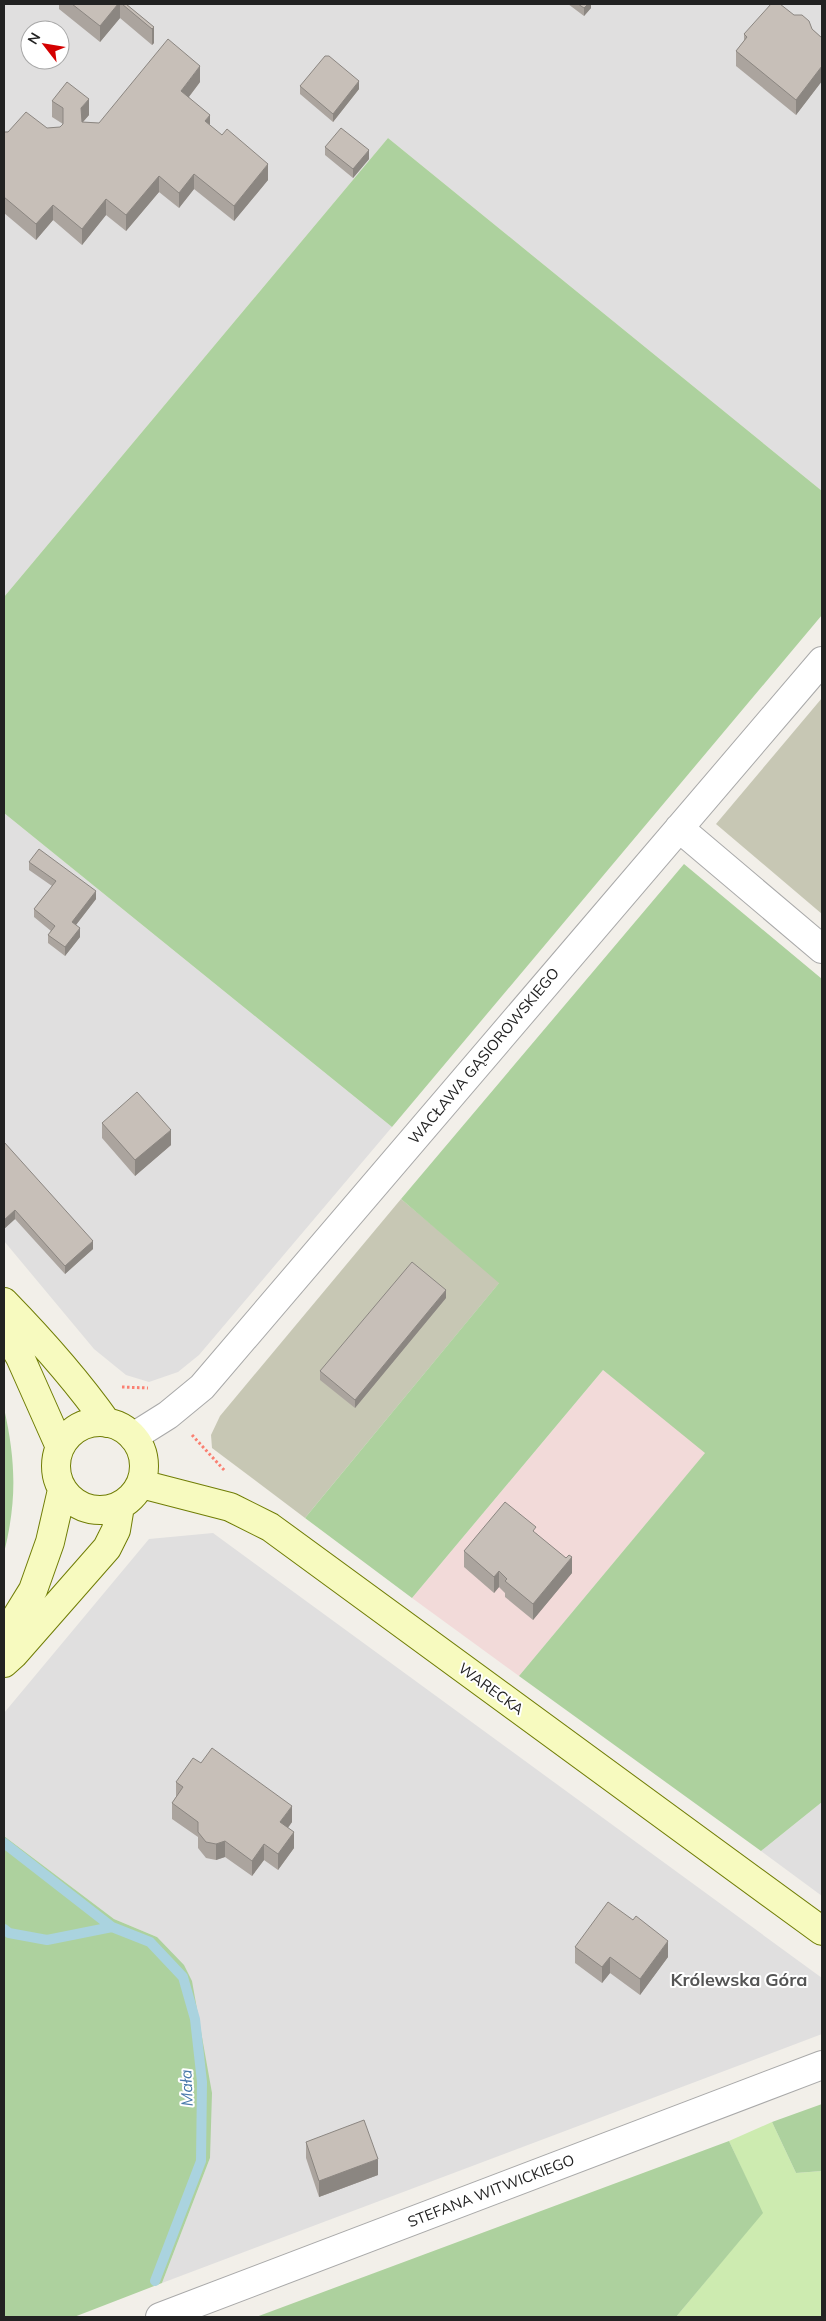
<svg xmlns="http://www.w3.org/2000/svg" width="826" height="2321" font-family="Mulish,sans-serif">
  <rect width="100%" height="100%" fill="#f2efe9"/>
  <path fill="#e0dfdf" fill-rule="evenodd" d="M 4,4 L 822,4 L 822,491 L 388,138 L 4,597 ZM 30,30 L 60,30 L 60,60 L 30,60 Z
    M 4,813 L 392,1127 L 199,1355 L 178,1372 L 149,1382 L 126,1375 L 94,1349 L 4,1241 Z
    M 213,1533 L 822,1978 L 822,2034 L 162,2283 L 210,2158 L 157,1937 L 114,1919 L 4,1836 L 4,1713 L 149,1539 Z
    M 822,1802 L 822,1896 L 761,1851 Z"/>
  <path fill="#f2dad9" d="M 603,1370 L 706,1452 L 519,1676 L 412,1598 Z"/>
  <path fill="#c7c7b4" d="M 822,698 L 822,914 L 716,824 Z
    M 401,1199 L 500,1282 L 305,1518 L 212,1448 L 211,1435 L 220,1416 Z"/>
  <path fill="#cdebb0" d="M 772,2122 L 796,2173 L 822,2171 L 822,2317 L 676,2317 L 762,2213 L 729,2141 Z"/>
  <path fill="#add19e" d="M 388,138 L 822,491 L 822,615 L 392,1127 L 4,813 L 4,597 Z
    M 684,864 L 822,979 L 822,1802 L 761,1851 L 519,1676 L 705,1453 L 603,1370 L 412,1598 L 305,1518 L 499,1283 L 401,1199 Z
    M 4,1408 C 16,1462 17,1500 4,1553 Z
    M 4,1836 L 114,1919 L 157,1937 L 184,1965 L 192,1981 L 212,2093 L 210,2158 L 162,2283 L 74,2317 L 4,2317 Z
    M 822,2104 L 822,2171 L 796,2173 L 772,2122 Z
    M 729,2141 L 763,2213 L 676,2317 L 256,2317 Z"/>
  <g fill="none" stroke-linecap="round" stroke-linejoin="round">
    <path stroke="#aad3df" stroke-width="10" d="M 4,1843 L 112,1927
      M 4,1929 L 9,1933 L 47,1940 L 112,1927 L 150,1942 L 183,1977 L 195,2019 L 202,2082 L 201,2161 L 155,2281"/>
    <defs>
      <path id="street" d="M 679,828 L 822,949
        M 133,1437 L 168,1415 L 202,1387 L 822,661
        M 160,2317 L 822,2065"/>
      <path id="secondary" d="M 4,1302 C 41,1340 76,1379 107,1423
        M 4,1329 L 20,1357 L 60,1447
        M56 1466a44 44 0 1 1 88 0a44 44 0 1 1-88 0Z
        M 141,1484 L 230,1507 L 270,1527 L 822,1931
        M 4,1637 L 33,1590 L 50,1542 L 62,1490
        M 4,1663 L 14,1654 L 107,1548 L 116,1530 L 120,1506"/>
    </defs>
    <use href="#street" stroke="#a9a9a9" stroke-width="30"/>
    <use href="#secondary" stroke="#707d05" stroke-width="30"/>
    <path stroke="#fa8072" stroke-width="3" stroke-dasharray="2.5 2.5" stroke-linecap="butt" d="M 122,1387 L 148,1388
      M 192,1435 L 225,1471"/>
    <use href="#street" stroke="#fff" stroke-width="28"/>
    <use href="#secondary" stroke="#f7fabf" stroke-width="28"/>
  </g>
  <path fill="#aba49e" d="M 59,4 L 126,4 L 154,27 L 154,43 L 152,45 L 120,18 L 100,42 L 59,9 Z
    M 568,4 L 591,4 L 591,8 L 584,16 Z
    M 812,29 L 822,38 L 822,81 L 796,115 L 736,66 L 736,51 L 744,41 L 744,34 Z
    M 200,82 L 189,97 L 210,126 L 268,180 L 234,221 L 194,189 L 179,208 L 159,192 L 126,231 L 106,215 L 82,245 L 53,220 L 36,240 L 4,213 L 4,132 L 60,127 L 63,124 L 52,117 L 52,101 L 89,115 L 83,122 L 99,123 Z
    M 300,86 L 359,89 L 333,122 L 300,94 Z
    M 325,147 L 369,159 L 353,178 L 325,155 Z
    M 29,862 L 96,899 L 76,925 L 80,937 L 65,956 L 48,943 L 48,935 L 51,931 L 34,917 L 34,909 L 52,886 L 29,870 Z
    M 102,1123 L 171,1145 L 135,1176 L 102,1138 Z
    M 4,1142 L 93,1249 L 65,1274 L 15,1219 L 4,1229 Z
    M 446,1298 L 355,1408 L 320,1380 L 320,1371 Z
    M 536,1533 L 572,1573 L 533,1620 L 505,1597 L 505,1593 L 499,1587 L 494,1593 L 464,1567 L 464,1551 Z
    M 176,1782 L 292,1822 L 288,1828 L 294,1848 L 278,1870 L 264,1860 L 252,1876 L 225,1857 L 216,1860 L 206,1858 L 198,1848 L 198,1837 L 172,1819 L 172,1803 L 176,1797 Z
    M 575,1947 L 668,1957 L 640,1995 L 610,1973 L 602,1983 L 575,1963 Z
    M 306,2142 L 378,2175 L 319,2197 L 306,2158 Z"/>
  <path fill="#8b8681" d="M 118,4 L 120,4 L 120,18 L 100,42 L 100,26 Z
    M 588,4 L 591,4 L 591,8 L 584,16 L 584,8 Z
    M 154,27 L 154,43 L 152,45 L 152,29 Z
    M 200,66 L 200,82 L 181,107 L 181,91 Z
    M 822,66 L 822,81 L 796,115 L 796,100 Z
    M 359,81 L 359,89 L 333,122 L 333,114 Z
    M 89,99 L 89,115 L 81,124 L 81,108 Z
    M 210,115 L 210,131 L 205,121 Z
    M 369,150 L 369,159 L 353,178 L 353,169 Z
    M 268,164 L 268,180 L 234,221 L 234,206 Z
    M 194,174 L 194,189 L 179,208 L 179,193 Z
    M 159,176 L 159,192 L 126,231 L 126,215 Z
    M 106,199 L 106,215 L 82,245 L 82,229 Z
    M 53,205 L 53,220 L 36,240 L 36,224 Z
    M 96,891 L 96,899 L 72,930 L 72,922 Z
    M 80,928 L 80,937 L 65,956 L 65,947 Z
    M 171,1130 L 171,1145 L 135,1176 L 135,1160 Z
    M 15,1210 L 15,1219 L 4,1229 L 4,1220 Z
    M 93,1241 L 93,1249 L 65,1274 L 65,1266 Z
    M 446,1290 L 446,1298 L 355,1408 L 355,1400 Z
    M 572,1557 L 572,1573 L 533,1620 L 533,1604 Z
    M 499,1571 L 499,1587 L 494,1593 L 494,1577 Z
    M 292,1806 L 292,1822 L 280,1838 L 280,1822 Z
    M 294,1832 L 294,1848 L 278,1870 L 278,1854 Z
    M 225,1841 L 225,1857 L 216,1860 L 216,1844 Z
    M 264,1844 L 264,1860 L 252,1876 L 252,1861 Z
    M 668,1941 L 668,1957 L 640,1995 L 640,1979 Z
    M 610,1957 L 610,1973 L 602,1983 L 602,1967 Z
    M 378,2159 L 378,2175 L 319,2197 L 319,2181 Z"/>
  <path fill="#c7bfb8" stroke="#8b8681" d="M 72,4 L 118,4 L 100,26 Z
    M 122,4 L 126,4 L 154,27 L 152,29 Z
    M 578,4 L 588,4 L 584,8 Z
    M 771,4 L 780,4 L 794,15 L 802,15 L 809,21 L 812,29 L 822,38 L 822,66 L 796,100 L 736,51 L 747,37 L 744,34 Z
    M 168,39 L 200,66 L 181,91 L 210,115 L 205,121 L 222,135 L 227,129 L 268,164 L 234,206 L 194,174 L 179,193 L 159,176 L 126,215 L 106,199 L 82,229 L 53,205 L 36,224 L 4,197 L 4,132 L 8,132 L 26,112 L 47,128 L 60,127 L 63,124 L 63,108 L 52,101 L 67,82 L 89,99 L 81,108 L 82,122 L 99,123 Z
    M 325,56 L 329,56 L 359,81 L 333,114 L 300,86 Z
    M 341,128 L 369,150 L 353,169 L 325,147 Z
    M 39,849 L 96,891 L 72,922 L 80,928 L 65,947 L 48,935 L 55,926 L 34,909 L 56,881 L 29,862 Z
    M 137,1092 L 171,1130 L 135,1160 L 102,1123 Z
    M 4,1142 L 93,1241 L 65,1266 L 15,1210 L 4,1220 Z
    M 412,1262 L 446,1290 L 355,1400 L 320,1371 Z
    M 505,1502 L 536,1527 L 533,1531 L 566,1558 L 569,1555 L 572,1557 L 533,1604 L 505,1581 L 507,1579 L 499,1571 L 494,1577 L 464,1551 Z
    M 212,1748 L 292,1806 L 280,1822 L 294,1832 L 278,1854 L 264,1844 L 252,1861 L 225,1841 L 216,1844 L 206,1842 L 198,1832 L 198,1822 L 172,1803 L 183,1787 L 176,1782 L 193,1758 L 201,1763 Z
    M 608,1902 L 633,1920 L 636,1916 L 668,1941 L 640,1979 L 610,1957 L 602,1967 L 575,1947 Z
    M 364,2120 L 378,2159 L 319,2181 L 306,2142 Z"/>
  <g text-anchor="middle" stroke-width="4" stroke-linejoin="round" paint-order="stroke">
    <g font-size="15" fill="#222" stroke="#fff">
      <text transform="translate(484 1056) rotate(-50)" y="5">WACŁAWA GĄSIOROWSKIEGO</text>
      <text transform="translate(491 1689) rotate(36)" y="5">WARECKA</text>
      <text transform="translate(491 2191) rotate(-21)" y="5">STEFANA WITWICKIEGO</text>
    </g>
    <g font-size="16" font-style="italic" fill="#4a7aab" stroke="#fff">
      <text transform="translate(186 2088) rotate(-92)" y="6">Mała</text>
    </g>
    <g font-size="18" font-weight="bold" fill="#555" stroke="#fff">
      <text x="739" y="1986">Królewska Góra</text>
    </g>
  </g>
  <rect width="826" height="2321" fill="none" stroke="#222222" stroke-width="10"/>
  <g transform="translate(45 45) rotate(301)"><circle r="24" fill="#ffffff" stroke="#a7a7a7"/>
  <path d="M0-4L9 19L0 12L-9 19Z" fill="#d40000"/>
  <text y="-8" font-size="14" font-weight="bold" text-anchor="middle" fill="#222222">N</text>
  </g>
</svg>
